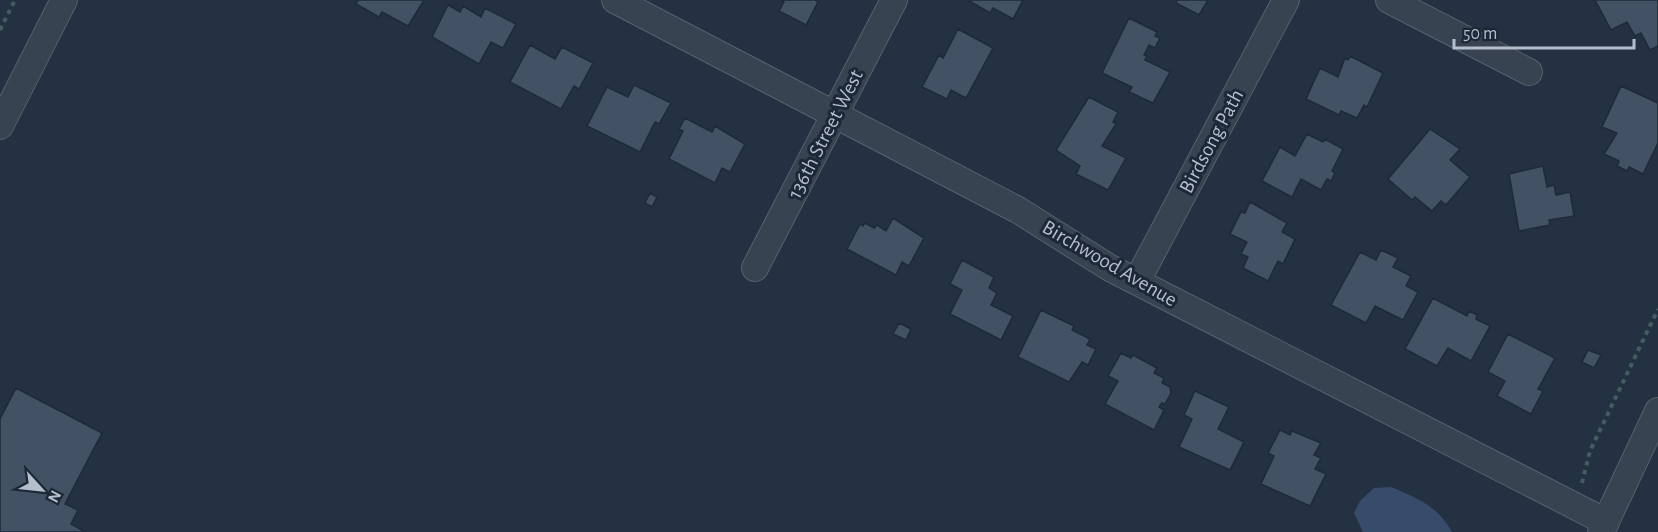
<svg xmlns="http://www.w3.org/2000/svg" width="1658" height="532" font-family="'Alegreya Sans',sans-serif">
  <rect width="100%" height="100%" fill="#233142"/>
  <path fill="#364c6a" d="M 1391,487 C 1417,498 1438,506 1452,532 L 1363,532 L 1354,513 L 1360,501 L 1374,488 Z"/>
  <path fill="#425164" stroke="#1e2a39" stroke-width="1.5" d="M 358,0 L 424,0 L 408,26 L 382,12 L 379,17 L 356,4 Z
    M 781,0 L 815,0 L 818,2 L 806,25 L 779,11 L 784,2 Z
    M 968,0 L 1023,0 L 1013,19 L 993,8 L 990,13 Z
    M 1177,0 L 1208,0 L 1199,15 L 1176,3 Z
    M 1595,0 L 1658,0 L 1658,46 L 1650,50 L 1641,33 L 1635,36 L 1627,22 L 1611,30 Z
    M 448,5 L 460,12 L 463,6 L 481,17 L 485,8 L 516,24 L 503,48 L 491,42 L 479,64 L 432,37 Z
    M 1129,18 L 1157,32 L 1155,36 L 1160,38 L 1155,48 L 1149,45 L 1144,55 L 1147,56 L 1145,60 L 1170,72 L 1153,103 L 1129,92 L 1132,87 L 1102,73 Z
    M 958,29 L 993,48 L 966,98 L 951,90 L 947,99 L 922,87 L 939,55 L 943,58 Z
    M 530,45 L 555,59 L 562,47 L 593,63 L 579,89 L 574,86 L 561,109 L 510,82 Z
    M 1350,56 L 1383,73 L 1367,107 L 1364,105 L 1357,118 L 1341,111 L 1339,115 L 1306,99 L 1320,68 L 1338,77 L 1345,58 L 1348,60 Z
    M 634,85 L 671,103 L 659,124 L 655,122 L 640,152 L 587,126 L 607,87 L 628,97 Z
    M 1621,86 L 1658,103 L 1658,143 L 1643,174 L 1629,167 L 1627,171 L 1617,166 L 1619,161 L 1604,154 L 1617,133 L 1602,127 Z
    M 1089,97 L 1118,112 L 1113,122 L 1116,124 L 1102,146 L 1126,158 L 1108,190 L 1076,174 L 1080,166 L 1056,150 Z
    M 685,118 L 712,132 L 715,126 L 745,144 L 730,172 L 722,168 L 715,183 L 669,159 L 683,131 L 679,129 Z
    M 1430,129 L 1460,149 L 1450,160 L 1470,177 L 1446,205 L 1441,201 L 1432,211 L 1415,197 L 1412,200 L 1388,179 Z
    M 1307,134 L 1323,142 L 1325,139 L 1343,149 L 1332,171 L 1335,173 L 1331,181 L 1327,179 L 1321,190 L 1301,179 L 1292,197 L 1262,181 L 1280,147 L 1295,156 Z
    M 1543,166 L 1547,187 L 1554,185 L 1556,195 L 1570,192 L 1574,216 L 1549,220 L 1550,225 L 1519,231 L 1509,174 Z
    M 650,193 L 657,197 L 652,207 L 645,203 Z
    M 1250,202 L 1287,223 L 1282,232 L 1295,239 L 1283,264 L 1278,261 L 1268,281 L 1243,268 L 1248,257 L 1241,254 L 1247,242 L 1230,234 L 1241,212 L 1245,213 Z
    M 893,218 L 924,238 L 909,266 L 902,262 L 896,275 L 847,249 L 860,224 L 863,226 L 865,223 L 874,228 L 877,225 L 886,231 Z
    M 1381,250 L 1398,258 L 1393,267 L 1411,276 L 1406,286 L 1418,292 L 1403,320 L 1375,306 L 1366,323 L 1331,305 L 1360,252 L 1376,260 Z
    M 962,260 L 994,277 L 989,288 L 997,293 L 991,305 L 1013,316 L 1001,340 L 950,314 L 962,290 L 950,284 Z
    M 1433,298 L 1467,316 L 1469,311 L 1477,315 L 1476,319 L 1490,326 L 1471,361 L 1448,348 L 1437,366 L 1405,349 Z
    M 1041,310 L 1074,326 L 1072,330 L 1090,339 L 1087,345 L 1096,349 L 1088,365 L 1082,362 L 1069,382 L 1018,357 Z
    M 899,323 L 911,329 L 906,340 L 893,334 Z
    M 1508,334 L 1555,358 L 1538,389 L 1543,391 L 1531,414 L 1497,396 L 1505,381 L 1488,372 Z
    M 1588,350 L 1601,355 L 1594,368 L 1582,362 Z
    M 1121,353 L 1131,358 L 1133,355 L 1157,368 L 1154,373 L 1164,378 L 1162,383 L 1170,387 L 1171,393 L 1165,404 L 1162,403 L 1159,407 L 1164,410 L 1154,430 L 1105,404 L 1118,381 L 1108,376 Z
    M 16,388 L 102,433 L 65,504 L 78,510 L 71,524 L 82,530 L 81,532 L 0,532 L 0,419 Z
    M 1195,391 L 1229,407 L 1218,429 L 1244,442 L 1230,470 L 1179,447 L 1192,419 L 1184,415 Z
    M 1280,430 L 1290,435 L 1292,431 L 1321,443 L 1314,455 L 1321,458 L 1315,469 L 1326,474 L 1310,506 L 1261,484 L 1274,456 L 1268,453 Z"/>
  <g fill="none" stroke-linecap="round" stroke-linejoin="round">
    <defs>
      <path id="minor" d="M 615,0 L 1018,210 L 1110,268 L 1606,522
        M 1389,0 L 1529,72
        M 0,126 L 64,0
        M 755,268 L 894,0
        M 1137,281 L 1286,0
        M 1601,532 L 1658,411"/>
    </defs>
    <use href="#minor" stroke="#56616f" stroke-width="28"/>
    <path stroke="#445d60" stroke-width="4" stroke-dasharray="4.5 4.5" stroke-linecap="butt" d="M 0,30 L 15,0
      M 1582,483 L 1590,451 L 1658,309"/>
    <use href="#minor" stroke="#384351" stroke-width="26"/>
  </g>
  <g text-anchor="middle" stroke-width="6" stroke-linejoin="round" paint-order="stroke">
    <g font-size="21" fill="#b4becc" stroke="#1c2837">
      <text transform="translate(825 134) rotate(-63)" y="7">136th Street West</text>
      <text transform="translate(1211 141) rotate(-62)" y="7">Birdsong Path</text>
      <text transform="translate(1110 263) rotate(30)" y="7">Birchwood Avenue</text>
    </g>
  </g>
  <g transform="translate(42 490) rotate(117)" stroke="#1c2837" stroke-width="4.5" paint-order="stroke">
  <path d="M0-4.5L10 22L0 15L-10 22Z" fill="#b4becc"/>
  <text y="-9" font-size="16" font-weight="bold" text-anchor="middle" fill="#b4becc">N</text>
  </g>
  <path d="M1454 39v9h180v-9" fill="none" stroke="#b4becc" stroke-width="3"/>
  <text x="1463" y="39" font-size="18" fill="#b4becc" stroke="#1c2837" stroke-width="4.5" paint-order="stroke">50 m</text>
</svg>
